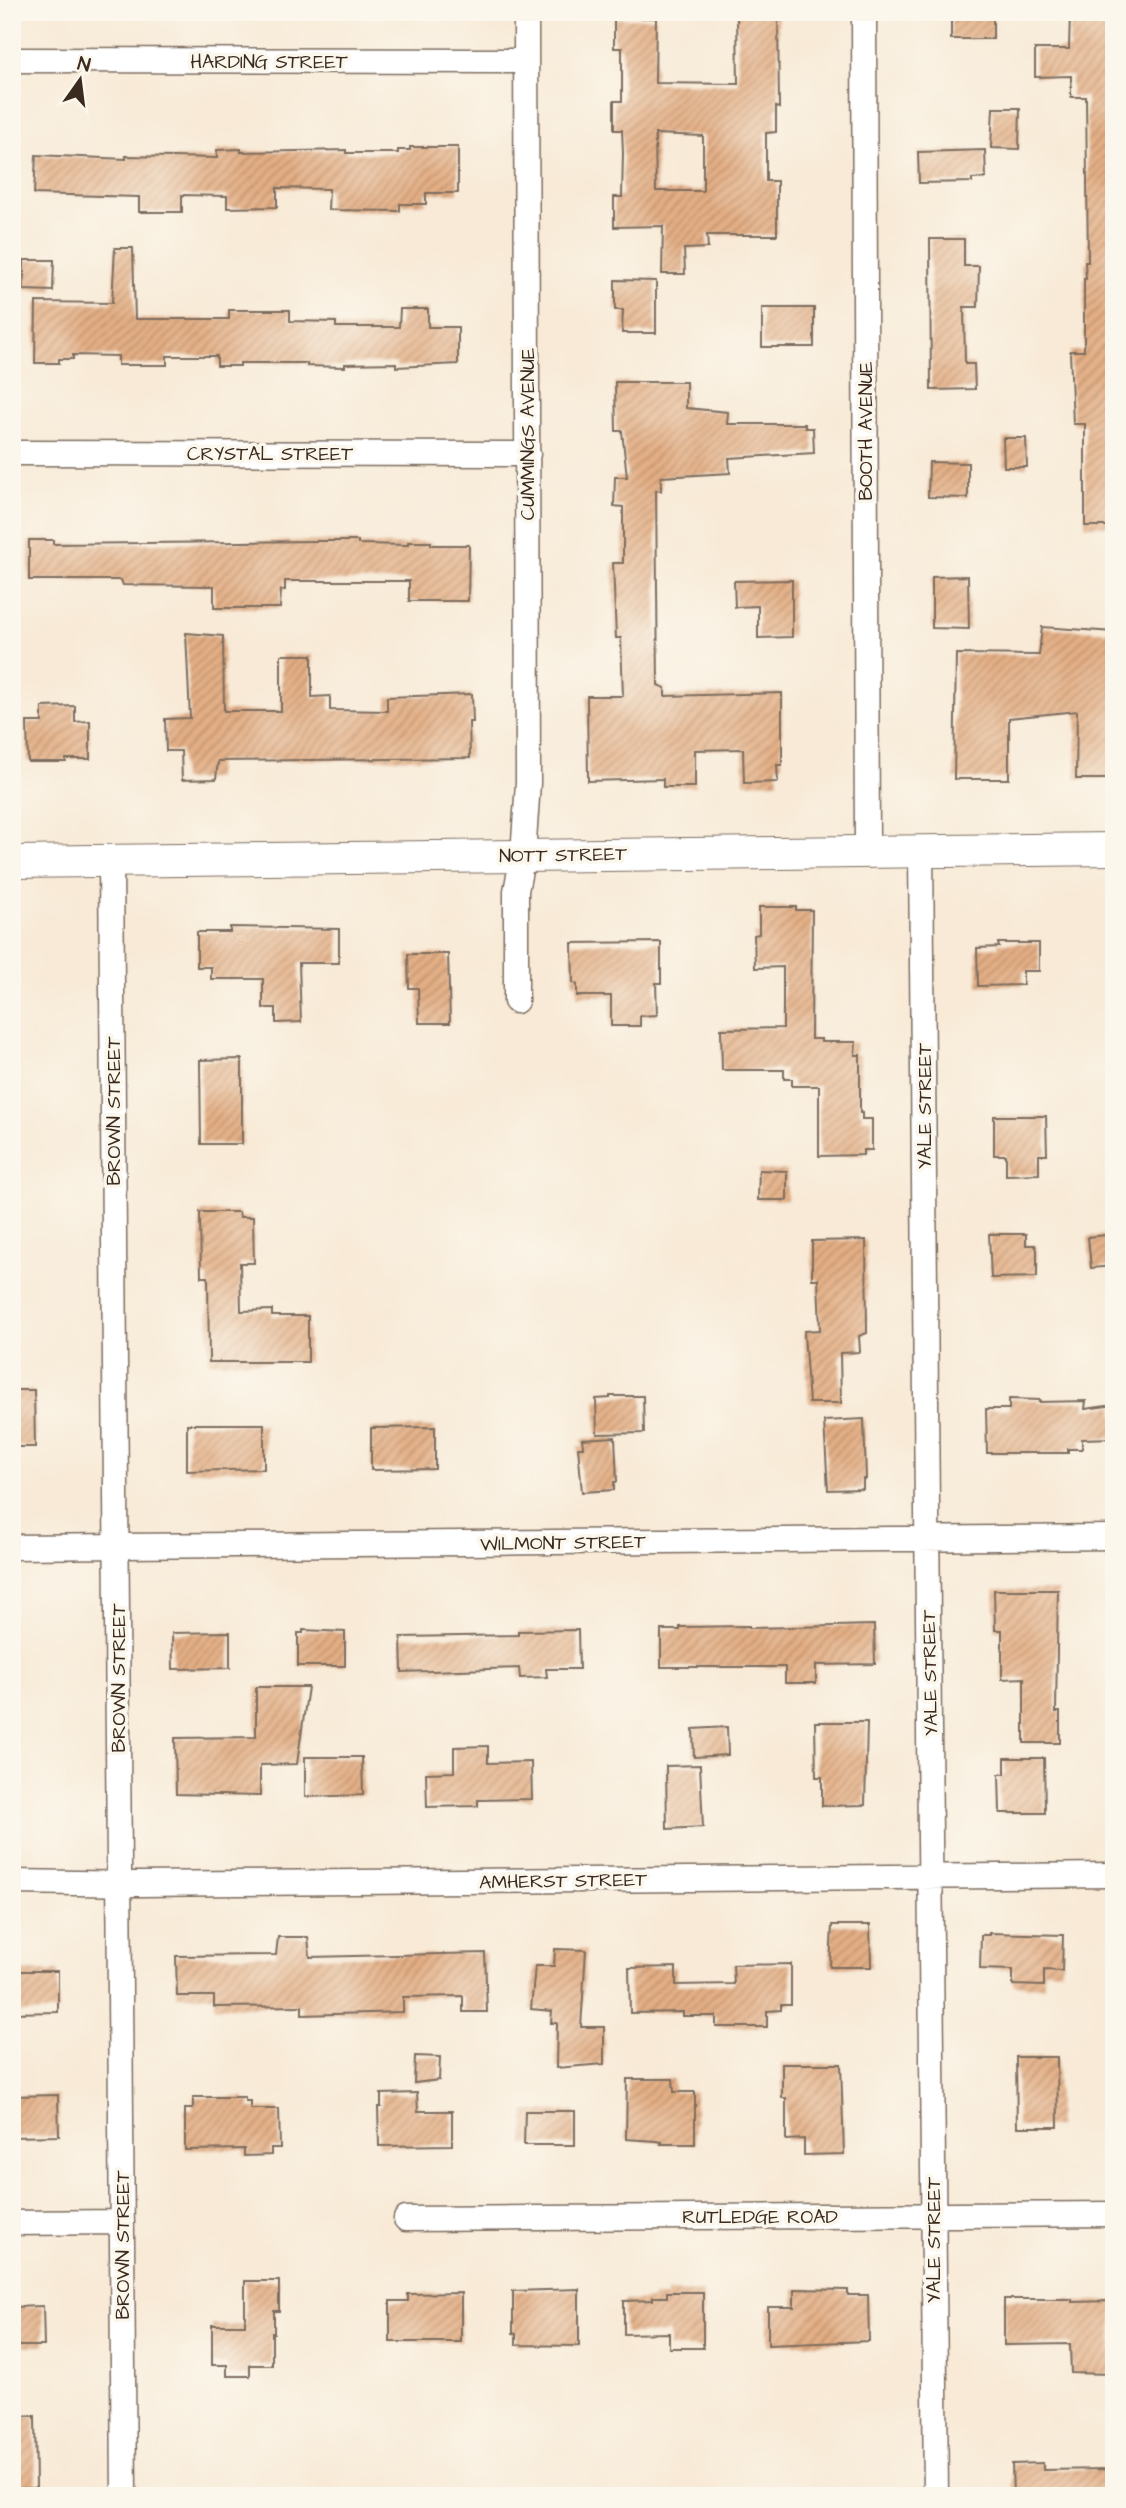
<svg xmlns="http://www.w3.org/2000/svg" width="1126" height="2508" font-family="'Architects Daughter',sans-serif">
  <defs>
    <pattern id="building-hatch" width="6" height="6" patternUnits="userSpaceOnUse" patternTransform="scale(1.75)"><rect width="6" height="6" fill="#e4af85"/><path d="M-1 1l2-2M0 6l6-6M5 7l2-2" fill="none" stroke="#ba8f6c"/></pattern>
  </defs>
  <rect width="100%" height="100%" fill="#fbf7ec"/>
  <filter id="ink" filterUnits="userSpaceOnUse"><feTurbulence type="fractalNoise" baseFrequency=".0143" numOctaves="2"/><feDisplacementMap in="SourceGraphic" scale="14" xChannelSelector="R" yChannelSelector="G"/><feConvolveMatrix kernelMatrix="1 2 1 2 8 2 1 2 1" color-interpolation-filters="sRGB"/></filter>
  <filter id="wash" filterUnits="userSpaceOnUse"><feTurbulence type="fractalNoise" baseFrequency=".00686" numOctaves="4" result="noise"/><feDisplacementMap in="SourceGraphic" scale="28" xChannelSelector="R" yChannelSelector="G"/><feGaussianBlur stdDeviation="1.57" result="paint"/><feColorMatrix in="noise" values="0 0 0 0 0 0 0 0 0 0 0 0 0 0 0 0 0 1.4 0 .05"/><feComposite in="paint" operator="in"/></filter>
  <g filter="url(#wash)">
    <rect width="100%" height="100%" fill="#f8ead7"/>
    <g id="blocks">
      <path fill="url(#building-hatch)" fill-rule="evenodd" d="M 737,12 L 778,12 L 779,108 L 776,107 L 776,132 L 766,133 L 766,181 L 777,181 L 777,235 L 707,235 L 708,248 L 684,249 L 685,274 L 662,274 L 663,226 L 614,227 L 614,197 L 622,197 L 623,153 L 622,130 L 614,130 L 614,101 L 622,101 L 622,48 L 614,48 L 614,18 L 656,18 L 655,83 L 738,84 ZM 655,134 L 703,136 L 703,191 L 656,191 Z
        M 951,12 L 993,12 L 993,39 L 951,39 Z
        M 1070,12 L 1114,12 L 1114,526 L 1085,526 L 1085,424 L 1073,424 L 1070,351 L 1084,351 L 1084,279 L 1086,279 L 1085,262 L 1088,262 L 1086,97 L 1071,97 L 1071,76 L 1035,77 L 1035,49 L 1069,49 Z
        M 993,108 L 1020,108 L 1019,149 L 991,148 Z
        M 410,147 L 458,147 L 458,193 L 426,193 L 426,204 L 400,204 L 400,211 L 328,210 L 329,189 L 277,188 L 277,207 L 227,208 L 227,196 L 182,195 L 182,212 L 139,212 L 139,197 L 34,194 L 36,155 L 126,159 L 126,156 L 217,158 L 217,150 L 241,149 L 241,152 L 346,150 L 346,153 L 398,153 L 398,150 L 410,150 Z
        M 985,150 L 986,178 L 972,179 L 972,182 L 919,183 L 918,152 Z
        M 930,239 L 964,239 L 964,266 L 979,266 L 978,307 L 964,307 L 965,364 L 974,364 L 975,389 L 931,390 Z
        M 115,248 L 133,248 L 135,319 L 229,319 L 229,310 L 290,310 L 290,321 L 336,322 L 336,327 L 399,327 L 400,309 L 428,309 L 428,327 L 458,327 L 458,364 L 396,367 L 396,363 L 345,364 L 345,367 L 307,366 L 307,363 L 240,363 L 240,366 L 217,366 L 217,356 L 167,356 L 167,365 L 118,365 L 118,356 L 73,355 L 73,359 L 59,359 L 59,363 L 35,363 L 36,302 L 112,303 Z
        M 24,260 L 54,260 L 53,291 L 24,290 Z
        M 615,280 L 656,281 L 656,333 L 622,333 L 623,310 L 615,310 Z
        M 762,308 L 814,308 L 814,347 L 762,347 Z
        M 615,382 L 686,382 L 686,408 L 728,412 L 727,424 L 805,424 L 805,428 L 813,428 L 814,453 L 729,458 L 730,473 L 661,477 L 661,491 L 656,490 L 658,685 L 665,688 L 665,696 L 782,693 L 782,765 L 777,765 L 778,782 L 744,783 L 743,749 L 695,750 L 695,787 L 663,787 L 663,779 L 588,781 L 587,696 L 623,696 L 621,638 L 616,638 L 613,563 L 623,563 L 623,507 L 614,506 L 615,477 L 627,477 L 622,431 L 616,431 Z
        M 1003,438 L 1026,438 L 1027,467 L 1004,467 Z
        M 929,462 L 968,463 L 968,498 L 928,497 Z
        M 29,540 L 53,540 L 53,544 L 320,541 L 358,541 L 358,544 L 408,545 L 408,542 L 431,542 L 431,545 L 469,545 L 468,601 L 409,601 L 409,581 L 285,581 L 285,590 L 281,590 L 280,608 L 214,608 L 214,586 L 123,585 L 121,580 L 29,580 Z
        M 968,576 L 969,629 L 932,628 L 932,577 Z
        M 792,580 L 792,637 L 758,638 L 758,606 L 735,607 L 734,581 Z
        M 1042,627 L 1114,632 L 1114,779 L 1076,779 L 1077,711 L 1009,718 L 1009,779 L 954,779 L 956,654 L 1039,655 Z
        M 186,633 L 223,636 L 224,711 L 281,711 L 281,655 L 312,655 L 312,697 L 330,696 L 330,710 L 387,711 L 387,697 L 472,694 L 473,722 L 469,722 L 470,758 L 218,761 L 216,779 L 182,780 L 181,751 L 166,751 L 165,719 L 190,718 Z
        M 75,706 L 75,722 L 90,721 L 90,759 L 66,759 L 66,762 L 28,762 L 27,722 L 42,722 L 42,707 Z
        M 759,907 L 796,907 L 796,910 L 812,910 L 811,1039 L 821,1039 L 821,1042 L 856,1042 L 855,1055 L 860,1055 L 860,1113 L 862,1113 L 862,1119 L 872,1119 L 872,1150 L 863,1150 L 863,1155 L 819,1156 L 819,1086 L 792,1086 L 792,1079 L 784,1079 L 784,1070 L 722,1070 L 721,1029 L 783,1028 L 783,967 L 755,968 L 754,935 L 759,934 Z
        M 230,927 L 339,929 L 339,963 L 299,963 L 301,1022 L 276,1023 L 276,1008 L 263,1008 L 263,979 L 211,979 L 211,967 L 197,967 L 197,932 L 230,932 Z
        M 661,942 L 661,983 L 656,983 L 657,1015 L 640,1016 L 640,1026 L 611,1026 L 611,996 L 577,996 L 577,984 L 573,983 L 572,943 Z
        M 998,943 L 1039,943 L 1039,971 L 1023,971 L 1023,985 L 978,986 L 977,948 L 999,947 Z
        M 408,954 L 448,954 L 450,1023 L 419,1023 L 418,988 L 409,988 Z
        M 242,1059 L 242,1144 L 201,1144 L 200,1060 Z
        M 994,1116 L 1046,1116 L 1047,1155 L 1039,1155 L 1039,1174 L 1006,1175 L 1006,1155 L 994,1155 Z
        M 759,1170 L 787,1171 L 787,1200 L 758,1200 Z
        M 200,1212 L 239,1212 L 240,1217 L 253,1217 L 254,1263 L 240,1263 L 241,1311 L 272,1310 L 272,1316 L 308,1316 L 308,1362 L 209,1362 L 208,1277 L 201,1277 Z
        M 989,1234 L 1026,1234 L 1026,1245 L 1035,1245 L 1037,1250 L 1037,1277 L 991,1278 Z
        M 1114,1234 L 1114,1266 L 1091,1268 L 1088,1237 Z
        M 866,1240 L 867,1333 L 859,1336 L 860,1352 L 840,1353 L 841,1403 L 809,1403 L 804,1334 L 805,1331 L 820,1330 L 818,1279 L 812,1279 L 812,1241 Z
        M 12,1390 L 34,1390 L 35,1447 L 12,1447 Z
        M 610,1396 L 643,1396 L 644,1433 L 597,1434 L 596,1399 L 610,1398 Z
        M 1009,1399 L 1040,1400 L 1039,1402 L 1086,1401 L 1085,1409 L 1114,1405 L 1114,1438 L 1082,1439 L 1082,1449 L 1068,1449 L 1068,1453 L 987,1453 L 986,1409 L 1009,1409 Z
        M 864,1419 L 866,1479 L 863,1479 L 863,1489 L 828,1490 L 824,1421 Z
        M 187,1424 L 264,1424 L 264,1469 L 187,1471 Z
        M 435,1427 L 435,1469 L 371,1470 L 371,1428 Z
        M 615,1437 L 617,1482 L 614,1482 L 614,1490 L 582,1492 L 578,1447 L 583,1447 L 582,1439 Z
        M 994,1590 L 1058,1590 L 1056,1712 L 1060,1712 L 1060,1743 L 1024,1743 L 1024,1678 L 1002,1679 L 1002,1630 L 995,1630 Z
        M 874,1625 L 875,1664 L 816,1665 L 816,1683 L 785,1683 L 785,1667 L 661,1667 L 661,1630 L 680,1630 L 680,1627 L 749,1626 L 749,1628 Z
        M 303,1630 L 345,1632 L 345,1666 L 298,1666 L 298,1633 L 303,1633 Z
        M 578,1630 L 579,1669 L 546,1669 L 547,1677 L 520,1678 L 519,1668 L 402,1672 L 401,1637 L 518,1635 L 518,1631 Z
        M 230,1632 L 230,1668 L 173,1669 L 172,1633 Z
        M 256,1687 L 308,1687 L 297,1764 L 260,1765 L 260,1796 L 176,1794 L 175,1738 L 256,1737 Z
        M 815,1722 L 867,1722 L 865,1805 L 822,1806 L 822,1777 L 816,1777 Z
        M 727,1727 L 728,1755 L 694,1757 L 693,1729 Z
        M 488,1746 L 488,1763 L 531,1762 L 532,1799 L 478,1800 L 478,1806 L 427,1807 L 426,1773 L 454,1772 L 454,1747 Z
        M 305,1757 L 362,1757 L 363,1795 L 305,1797 Z
        M 1005,1758 L 1044,1758 L 1045,1813 L 1000,1813 L 999,1774 L 1005,1774 Z
        M 700,1765 L 703,1827 L 667,1829 L 666,1766 Z
        M 832,1925 L 870,1925 L 871,1967 L 830,1967 Z
        M 989,1933 L 1063,1935 L 1062,1971 L 1044,1970 L 1044,1986 L 1013,1985 L 1013,1970 L 980,1969 L 981,1935 L 989,1935 Z
        M 278,1937 L 308,1937 L 310,1957 L 485,1953 L 487,2012 L 463,2012 L 463,1996 L 403,1997 L 403,2012 L 302,2015 L 302,2006 L 214,2007 L 214,1996 L 177,1996 L 176,1956 L 276,1955 Z
        M 555,1949 L 586,1950 L 581,2027 L 604,2027 L 604,2064 L 556,2068 L 557,2023 L 551,2023 L 552,2011 L 531,2009 L 535,1966 L 554,1966 Z
        M 791,1964 L 791,2005 L 781,2005 L 781,2010 L 767,2011 L 767,2027 L 716,2027 L 716,2016 L 683,2016 L 683,2012 L 630,2013 L 629,1968 L 676,1967 L 676,1985 L 734,1984 L 733,1965 Z
        M 12,1971 L 58,1971 L 58,2012 L 12,2013 Z
        M 415,2056 L 440,2057 L 439,2080 L 414,2083 Z
        M 1016,2057 L 1057,2057 L 1058,2127 L 1017,2127 Z
        M 782,2064 L 841,2064 L 844,2154 L 804,2155 L 804,2139 L 786,2140 L 786,2098 L 782,2098 Z
        M 627,2079 L 673,2079 L 674,2092 L 695,2092 L 695,2144 L 661,2144 L 662,2142 L 656,2141 L 626,2139 Z
        M 417,2093 L 418,2111 L 452,2111 L 452,2145 L 379,2146 L 378,2107 L 381,2107 L 381,2094 Z
        M 58,2095 L 59,2136 L 12,2137 L 12,2096 Z
        M 193,2097 L 245,2097 L 245,2101 L 250,2101 L 250,2109 L 279,2109 L 280,2148 L 271,2148 L 271,2155 L 244,2156 L 244,2149 L 185,2150 L 185,2109 L 193,2109 Z
        M 525,2111 L 575,2111 L 575,2145 L 524,2145 Z
        M 245,2281 L 279,2281 L 279,2311 L 274,2311 L 274,2333 L 272,2333 L 272,2365 L 250,2365 L 250,2376 L 227,2376 L 227,2365 L 212,2365 L 212,2325 L 245,2325 Z
        M 579,2289 L 579,2346 L 516,2345 L 516,2334 L 513,2333 L 513,2291 Z
        M 794,2289 L 848,2290 L 848,2295 L 868,2295 L 869,2341 L 768,2345 L 768,2307 L 794,2307 Z
        M 667,2292 L 703,2292 L 703,2348 L 669,2348 L 669,2333 L 624,2334 L 624,2301 L 653,2300 L 653,2297 L 667,2297 Z
        M 461,2293 L 461,2342 L 390,2342 L 390,2301 L 408,2301 L 408,2294 Z
        M 1004,2299 L 1072,2299 L 1072,2302 L 1114,2301 L 1111,2374 L 1071,2373 L 1070,2344 L 1004,2345 Z
        M 43,2306 L 44,2346 L 12,2346 L 12,2307 Z
        M 12,2416 L 35,2416 L 36,2488 L 12,2488 Z
        M 1043,2463 L 1043,2470 L 1109,2469 L 1109,2496 L 1013,2496 L 1012,2464 Z"/>
    </g>
  </g>
  <g filter="url(#ink)">
    <use href="#blocks" fill-opacity="0" stroke="#7d6d5f" stroke-width="2"/>
    <g fill="none" stroke-linecap="round" stroke-linejoin="round">
      <defs>
        <path id="minor" d="M 864,12 L 867,851
          M 12,60 L 526,61
          M 12,453 L 528,454
          M 921,850 L 936,2496
          M 111,861 L 124,2496
          M 516,1001 L 516,891 L 523,855 L 528,783 L 526,12
          M 12,1547 L 1114,1537
          M 12,1882 L 141,1884 L 1114,1875
          M 406,2219 L 1114,2214
          M 12,2223 L 122,2222"/>
        <path id="tertiary" d="M 12,862 L 1114,849"/>
      </defs>
      <use href="#minor" stroke="#7d6d5f" stroke-width="27"/>
      <use href="#tertiary" stroke="#7d6d5f" stroke-width="34"/>
      <use href="#minor" stroke="#fff" stroke-width="24"/>
      <use href="#tertiary" stroke="#fff" stroke-width="32"/>
    </g>
  </g>
  <g text-anchor="middle" stroke-width="7" stroke-linejoin="round" paint-order="stroke">
    <g font-size="19" fill="#3b2a1e" stroke="#fbf7ec">
      <text x="269" y="68">HARDING STREET</text>
      <text transform="translate(865 431) rotate(-90)" y="7">BOOTH AVENUE</text>
      <text transform="translate(527 434) rotate(-90)" y="7">CUMMINGS AVENUE</text>
      <text x="270" y="460">CRYSTAL STREET</text>
      <text transform="translate(563 854) rotate(-1)" y="7">NOTT STREET</text>
      <text transform="translate(924 1106) rotate(-90)" y="7">YALE STREET</text>
      <text transform="translate(113 1111) rotate(-90)" y="7">BROWN STREET</text>
      <text transform="translate(563 1542) rotate(-1)" y="7">WILMONT STREET</text>
      <text transform="translate(929 1673) rotate(-91)" y="7">YALE STREET</text>
      <text transform="translate(118 1678) rotate(-90)" y="7">BROWN STREET</text>
      <text transform="translate(563 1880) rotate(-1)" y="7">AMHERST STREET</text>
      <text x="760" y="2223">RUTLEDGE ROAD</text>
      <text transform="translate(933 2240) rotate(-90)" y="7">YALE STREET</text>
      <text transform="translate(122 2245) rotate(-90)" y="7">BROWN STREET</text>
    </g>
  </g>
  <rect width="1126" height="2508" fill="none" stroke="#fbf7ec" stroke-width="42"/>
  <g transform="translate(80 80) rotate(14)" stroke="#fbf7ec" stroke-width="5" paint-order="stroke">
  <path d="M0-5L12 26L0 18L-12 26Z" fill="#3b2a1e"/>
  <text y="-10" font-size="19" font-weight="bold" text-anchor="middle" fill="#3b2a1e">N</text>
  </g>
</svg>
